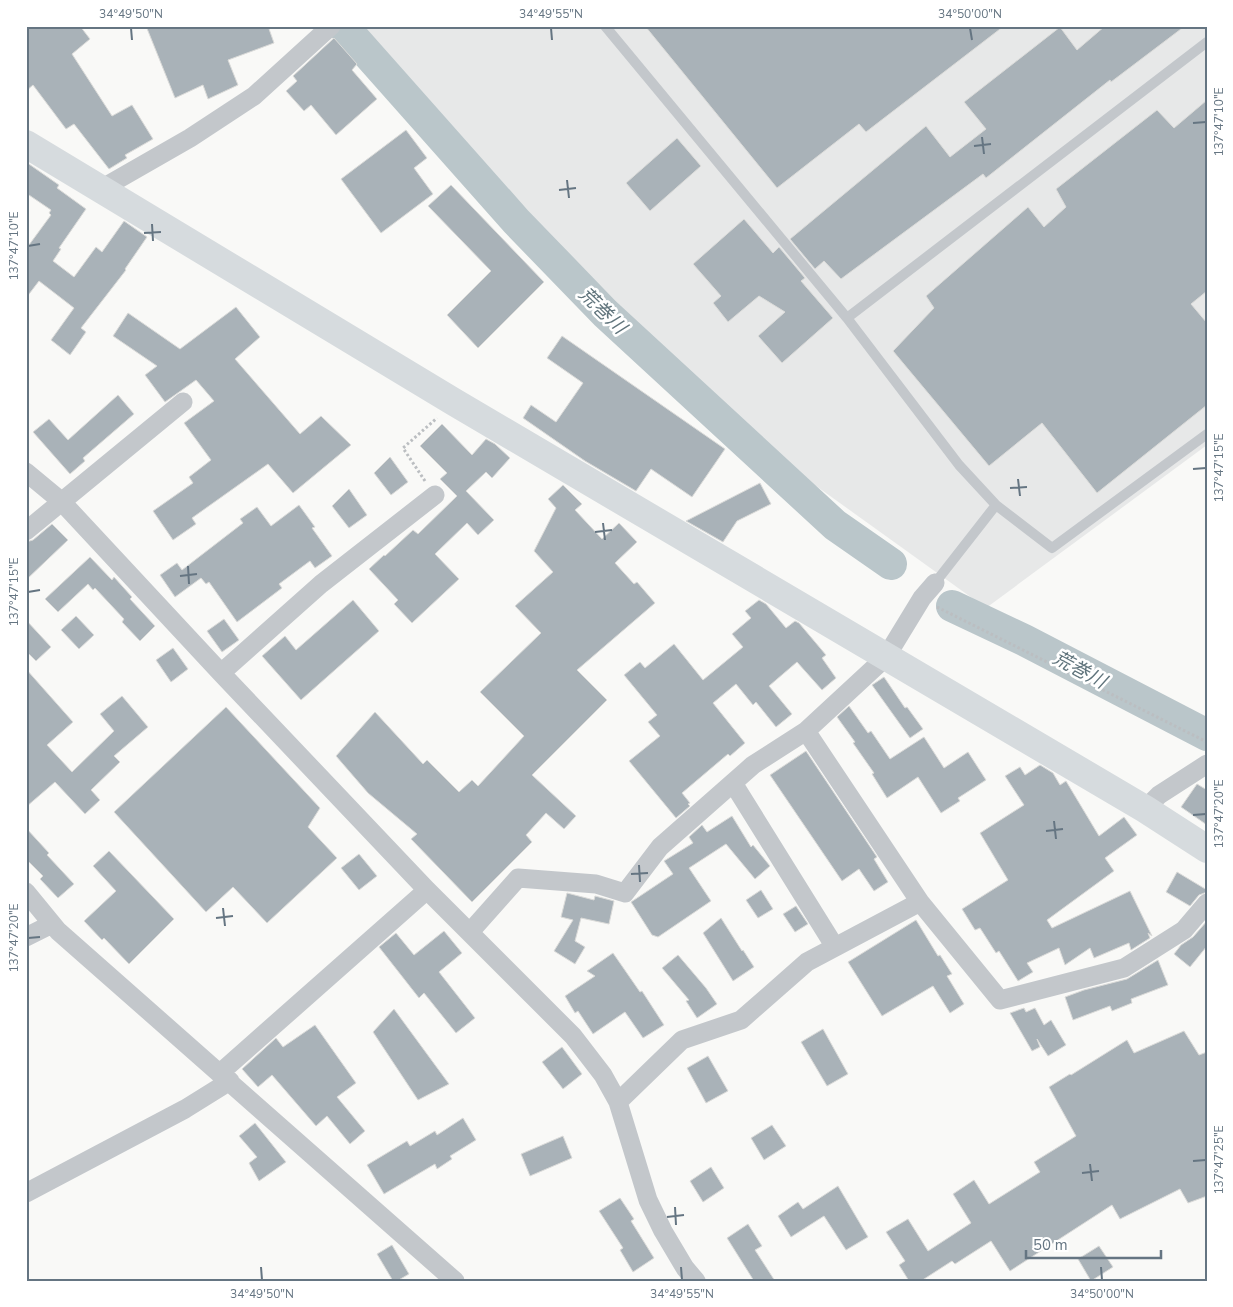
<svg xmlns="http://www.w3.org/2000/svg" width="1233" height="1307" font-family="'Nunito Sans','Noto Sans JP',sans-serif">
  <rect width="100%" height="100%" fill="#f9f9f7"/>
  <path fill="#e7e8e8" d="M 345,26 L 1207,26 L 1207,445 L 986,608 L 741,432 Z"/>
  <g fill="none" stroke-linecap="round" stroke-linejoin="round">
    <path stroke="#bac6ca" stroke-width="32" d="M 343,26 L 516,221 L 605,313 L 835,525 L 891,564
      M 952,606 L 1024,640 L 1207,735"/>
  </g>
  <path fill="#a9b2b8" stroke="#dbdbd9" d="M 26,26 L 80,26 L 90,39 L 72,54 L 112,116 L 132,105 L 153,139 L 125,155 L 127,158 L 109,169 L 74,124 L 66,129 L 33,85 L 26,91 Z
    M 146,26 L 268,26 L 274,43 L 228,60 L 238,85 L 208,99 L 203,85 L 175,98 Z
    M 645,26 L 1004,26 L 866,132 L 859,124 L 777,188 Z
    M 1105,26 L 1185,26 L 1111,82 L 1110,80 L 986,178 L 983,174 L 841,279 L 824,261 L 815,269 L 790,239 L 926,126 L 950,157 L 986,129 L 964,102 L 1060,27 L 1077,50 Z
    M 334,38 L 357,64 L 352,70 L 377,99 L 336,135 L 311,105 L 304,111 L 286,91 L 297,81 L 293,76 Z
    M 1207,100 L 1207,291 L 1191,304 L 1207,323 L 1207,405 L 1097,493 L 1042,423 L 989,466 L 893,351 L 934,308 L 926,296 L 1028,207 L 1044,227 L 1066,207 L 1056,189 L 1157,110 L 1174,128 Z
    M 406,130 L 427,158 L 414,168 L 433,194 L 381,233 L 341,179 Z
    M 677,138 L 701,166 L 650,211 L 626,183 Z
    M 26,162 L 59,185 L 57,188 L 86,209 L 59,248 L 61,249 L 53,261 L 74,277 L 96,247 L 102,252 L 124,221 L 147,237 L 125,269 L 126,270 L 81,328 L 86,332 L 70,355 L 51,340 L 74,308 L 39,281 L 26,298 L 26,249 L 51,215 L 49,213 L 51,210 L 26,193 Z
    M 451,185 L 544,282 L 478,348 L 447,315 L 491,271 L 428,206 Z
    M 744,219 L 773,253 L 779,247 L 805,278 L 801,281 L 833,318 L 782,363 L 758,336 L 785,312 L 759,296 L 728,322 L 713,303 L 721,296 L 693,264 Z
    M 236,307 L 260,337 L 235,359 L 300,434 L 321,416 L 351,445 L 293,493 L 268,464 L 192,518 L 196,524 L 173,540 L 153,511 L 193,483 L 189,477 L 211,460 L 184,423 L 214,401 L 196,380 L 165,402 L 145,375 L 157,366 L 113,336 L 128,313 L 180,349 Z
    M 562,336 L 725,449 L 692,497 L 651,469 L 636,491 L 585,461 L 523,418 L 531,405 L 556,422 L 583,383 L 547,358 Z
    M 118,395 L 134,414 L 83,458 L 85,461 L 70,474 L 33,432 L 49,419 L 68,440 Z
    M 442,424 L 472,455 L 486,439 L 495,444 L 510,458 L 492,478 L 486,472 L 466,491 L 494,520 L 478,535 L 467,523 L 435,554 L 459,579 L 412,623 L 394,604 L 398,600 L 369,569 L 384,555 L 385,556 L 413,530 L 418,534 L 457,496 L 440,479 L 447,473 L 420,446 Z
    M 390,457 L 408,482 L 391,495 L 374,473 Z
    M 760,483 L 771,504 L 737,521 L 723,542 L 686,521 Z
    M 563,485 L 582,504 L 575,510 L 602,539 L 619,523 L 637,542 L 615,563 L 634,584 L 637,582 L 655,603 L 577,670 L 607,700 L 532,775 L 576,816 L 564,829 L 546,813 L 526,835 L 532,842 L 472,902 L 411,839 L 417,834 L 368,793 L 336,756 L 375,712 L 423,764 L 427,760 L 459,792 L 472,780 L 478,786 L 524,736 L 480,692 L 541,633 L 515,606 L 553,572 L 534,551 L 556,508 L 548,499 Z
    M 349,489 L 367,515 L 349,528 L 332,506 Z
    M 299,505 L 315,527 L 312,528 L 332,556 L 315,568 L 310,561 L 279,584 L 282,588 L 237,622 L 209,582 L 206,584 L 201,578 L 175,597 L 160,575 L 177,563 L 182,570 L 243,523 L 240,519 L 257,507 L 271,526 Z
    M 52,524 L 68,540 L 26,580 L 26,542 L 33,540 Z
    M 90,557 L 112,580 L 114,577 L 132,597 L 130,599 L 155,626 L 140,641 L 122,622 L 124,619 L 95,588 L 93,590 L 88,584 L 58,612 L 45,599 Z
    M 353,600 L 379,631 L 301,700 L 262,656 L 285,636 L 296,650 Z
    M 759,600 L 766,604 L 786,628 L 795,621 L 799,623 L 826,655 L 822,658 L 836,678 L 822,690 L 797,662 L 769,686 L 792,714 L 776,727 L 756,702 L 753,705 L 736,684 L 713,703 L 745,743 L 730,756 L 728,754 L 682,793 L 690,803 L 688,804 L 690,806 L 676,818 L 629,761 L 660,736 L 648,722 L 657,715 L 624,675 L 640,662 L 645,668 L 674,644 L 703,680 L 743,647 L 732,634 L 751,618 L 745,611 Z
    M 76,616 L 94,635 L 79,649 L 61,630 Z
    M 224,619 L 239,640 L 222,652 L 207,631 Z
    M 26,620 L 51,647 L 36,661 L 26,651 Z
    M 173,648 L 188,669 L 171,682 L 156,660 Z
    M 26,669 L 73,722 L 47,745 L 72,772 L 114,731 L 100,714 L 122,696 L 148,727 L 114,756 L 120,762 L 91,790 L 100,800 L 85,814 L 55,782 L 26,807 Z
    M 884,677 L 905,708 L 907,707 L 923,729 L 910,738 L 872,685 Z
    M 849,706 L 868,733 L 871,731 L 890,759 L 924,737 L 944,768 L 968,752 L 986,780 L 958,798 L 960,801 L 941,813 L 918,777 L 887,798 L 872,774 L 874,773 L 853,743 L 855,742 L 837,717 Z
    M 226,707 L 320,808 L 308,827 L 337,858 L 267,923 L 233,887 L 206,912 L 114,812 Z
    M 806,751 L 877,857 L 874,859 L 888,882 L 874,891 L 859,869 L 842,881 L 770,775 Z
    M 1040,765 L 1053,773 L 1060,785 L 1066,781 L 1099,836 L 1124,817 L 1137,835 L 1105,858 L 1114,871 L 1047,920 L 1052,928 L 1130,891 L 1152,936 L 1148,933 L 1150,938 L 1131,950 L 1129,943 L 1094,958 L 1090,948 L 1065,965 L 1059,948 L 1027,963 L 1033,972 L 1018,981 L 999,951 L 996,953 L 980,928 L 975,930 L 962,909 L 1008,880 L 980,833 L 1024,805 L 1005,776 L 1020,767 L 1025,775 Z
    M 1197,784 L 1207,790 L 1207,825 L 1181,807 Z
    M 732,816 L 751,847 L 753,845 L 770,866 L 755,879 L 726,844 L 689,868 L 711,901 L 658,937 L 652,935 L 631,902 L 673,874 L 664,861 L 693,843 L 689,837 L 702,825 L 707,832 Z
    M 26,828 L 49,853 L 47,855 L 74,884 L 58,898 L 40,879 L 43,876 L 26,859 Z
    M 109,851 L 174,919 L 129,964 L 104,938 L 102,940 L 84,921 L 116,891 L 93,866 Z
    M 359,854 L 377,876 L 359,890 L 341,868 Z
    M 1177,872 L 1207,890 L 1207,892 L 1199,895 L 1190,906 L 1166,892 Z
    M 761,890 L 773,909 L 758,918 L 746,900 Z
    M 567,893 L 594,900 L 595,896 L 614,901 L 609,924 L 581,918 L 575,941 L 585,947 L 575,964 L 554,951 L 573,920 L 561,917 Z
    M 796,906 L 808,924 L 795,932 L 783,914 Z
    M 721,918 L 742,951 L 743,950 L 754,967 L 733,981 L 703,933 Z
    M 916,920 L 938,956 L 940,955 L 952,974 L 947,976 L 964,1004 L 950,1013 L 933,986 L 882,1016 L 848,962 Z
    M 1207,921 L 1207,946 L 1190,967 L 1174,954 L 1181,945 L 1193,937 Z
    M 444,931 L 462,953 L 439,972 L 475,1018 L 456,1033 L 424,993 L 419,998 L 379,947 L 396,933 L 414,955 Z
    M 613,953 L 640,992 L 642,991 L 664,1025 L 643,1038 L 625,1012 L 593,1034 L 578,1011 L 575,1013 L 565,996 L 595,976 L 587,971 Z
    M 678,955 L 706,988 L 717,1004 L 697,1018 L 686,1001 L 689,1000 L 662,968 Z
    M 1158,960 L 1168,985 L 1131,999 L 1132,1003 L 1112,1011 L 1110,1006 L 1073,1020 L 1065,997 L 1084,990 L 1127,979 Z
    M 1024,1008 L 1026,1012 L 1035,1008 L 1044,1025 L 1051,1020 L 1066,1045 L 1048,1056 L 1037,1039 L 1040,1047 L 1032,1051 L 1010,1013 Z
    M 394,1009 L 449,1084 L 418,1100 L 373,1032 Z
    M 315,1025 L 356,1083 L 337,1097 L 365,1131 L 350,1144 L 327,1116 L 316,1126 L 272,1075 L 258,1087 L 242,1069 L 276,1038 L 283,1047 Z
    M 823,1029 L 848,1074 L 827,1086 L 801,1042 Z
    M 1184,1031 L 1199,1055 L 1207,1052 L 1207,1196 L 1188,1203 L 1180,1189 L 1120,1219 L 1112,1205 L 1010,1271 L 991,1241 L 955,1264 L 952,1261 L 921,1281 L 909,1281 L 899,1265 L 905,1261 L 886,1232 L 908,1219 L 928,1251 L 971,1223 L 953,1194 L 974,1180 L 989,1204 L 1040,1172 L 1034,1162 L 1076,1136 L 1049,1087 L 1070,1074 L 1071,1075 L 1127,1040 L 1134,1053 Z
    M 562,1047 L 582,1074 L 563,1089 L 542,1062 Z
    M 708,1056 L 728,1091 L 706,1103 L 687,1068 Z
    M 463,1118 L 476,1140 L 450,1156 L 452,1159 L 437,1169 L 435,1164 L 384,1194 L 367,1165 L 407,1141 L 410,1146 L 435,1131 L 437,1135 Z
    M 255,1123 L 286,1162 L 259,1181 L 249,1163 L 257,1157 L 239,1136 Z
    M 772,1125 L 786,1146 L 764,1160 L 751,1138 Z
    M 563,1136 L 572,1158 L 530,1176 L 521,1154 Z
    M 711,1167 L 724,1188 L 703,1202 L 690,1181 Z
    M 838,1186 L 868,1237 L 846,1250 L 824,1216 L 791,1237 L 778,1216 L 798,1202 L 803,1209 Z
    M 620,1198 L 634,1219 L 631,1221 L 654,1258 L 633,1272 L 620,1250 L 623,1248 L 599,1211 Z
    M 748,1224 L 762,1246 L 755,1250 L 775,1281 L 754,1281 L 727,1238 Z
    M 392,1245 L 409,1274 L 397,1281 L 393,1281 L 377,1254 Z
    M 1099,1246 L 1113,1267 L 1091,1281 L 1078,1259 Z"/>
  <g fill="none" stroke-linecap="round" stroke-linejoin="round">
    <path stroke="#bbbec1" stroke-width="3" stroke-dasharray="2.5 2.5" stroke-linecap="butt" d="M 425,481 L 403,448 L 437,418
      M 937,607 L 1207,742"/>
    <path stroke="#c3c7cb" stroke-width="10" d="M 605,26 L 847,318 L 959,465 L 996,505 L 1052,548 L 1207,434
      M 847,318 L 1207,42
      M 935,583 L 996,505"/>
    <path stroke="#c3c7cb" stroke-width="19" d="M 101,189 L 190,138 L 254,96 L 331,26
      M 26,472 L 61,501 L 221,673 L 427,890 L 573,1036 L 603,1075 L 618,1102 L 648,1200 L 663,1231 L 685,1268 L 696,1281
      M 26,531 L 183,402
      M 221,673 L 321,584 L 435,495
      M 806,731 L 920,902
      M 733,783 L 835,947
      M 1145,809 L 1159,795 L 1207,764
      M 26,892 L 58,931 L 455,1281
      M 470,932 L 518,878 L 596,884 L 625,893 L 660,847 L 753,765 L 806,731 L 886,657 L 922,598 L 935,583
      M 26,937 L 52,924
      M 220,1073 L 427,890
      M 618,1102 L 682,1040 L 741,1020 L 807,962 L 920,902 L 1000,1000 L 1124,968 L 1184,930 L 1207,903
      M 26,1193 L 185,1109 L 230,1081"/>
    <path stroke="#d6dbde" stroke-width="28" d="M 26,144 L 454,402 L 1145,809 L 1207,849"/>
  </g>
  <path fill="none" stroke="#657582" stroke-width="2" d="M 131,28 L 132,40M 551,28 L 552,40M 970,28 L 972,40M 1193,123 L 1206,122M 982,137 L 984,154M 974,146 L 991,144M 567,180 L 569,198M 559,190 L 576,188M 152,224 L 153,241M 144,233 L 161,232M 28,246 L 40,244M 1193,469 L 1206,468M 1018,479 L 1020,496M 1010,488 L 1027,487M 603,523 L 605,540M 595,532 L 612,530M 188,566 L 189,584M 180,576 L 197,574M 28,592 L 40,590M 1193,815 L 1206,814M 1054,821 L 1056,839M 1046,831 L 1063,829M 639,865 L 640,882M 631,874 L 648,873M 223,908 L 225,926M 216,918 L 233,916M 28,938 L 40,937M 1193,1161 L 1206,1160M 1090,1164 L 1092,1181M 1082,1173 L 1099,1171M 675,1207 L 676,1225M 667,1217 L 684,1215M 261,1267 L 262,1280M 681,1267 L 682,1280M 1101,1267 L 1102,1280"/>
  <g text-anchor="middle" stroke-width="5" stroke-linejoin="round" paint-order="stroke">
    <g font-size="19" font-style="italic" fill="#60747c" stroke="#fff">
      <text transform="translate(603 310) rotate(44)" y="7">荒巻川</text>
      <text transform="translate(1080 669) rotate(28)" y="7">荒巻川</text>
    </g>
  </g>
  <rect width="1233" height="1307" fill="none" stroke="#ffffff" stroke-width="55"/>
  <path d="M1026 1250v8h135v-8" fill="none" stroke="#657582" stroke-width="2.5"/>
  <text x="1033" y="1250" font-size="15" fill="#657582" stroke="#ffffff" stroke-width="4" paint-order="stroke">50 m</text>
  <rect x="28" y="28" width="1178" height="1252" fill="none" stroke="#657582" stroke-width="2"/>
  <g font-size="12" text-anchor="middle" fill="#657582">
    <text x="131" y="18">34°49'50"N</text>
    <text x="551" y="18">34°49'55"N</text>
    <text x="970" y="18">34°50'00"N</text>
    <text transform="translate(1219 122) rotate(-90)" y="4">137°47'10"E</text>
    <text transform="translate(14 246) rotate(-90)" y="4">137°47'10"E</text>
    <text transform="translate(1219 468) rotate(-90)" y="4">137°47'15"E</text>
    <text transform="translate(14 592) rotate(-90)" y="4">137°47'15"E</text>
    <text transform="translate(1219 814) rotate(-90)" y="4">137°47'20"E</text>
    <text transform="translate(14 938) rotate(-90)" y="4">137°47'20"E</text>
    <text transform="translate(1219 1160) rotate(-90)" y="4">137°47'25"E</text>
    <text x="262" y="1298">34°49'50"N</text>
    <text x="682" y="1298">34°49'55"N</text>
    <text x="1102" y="1298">34°50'00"N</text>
  </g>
</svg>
